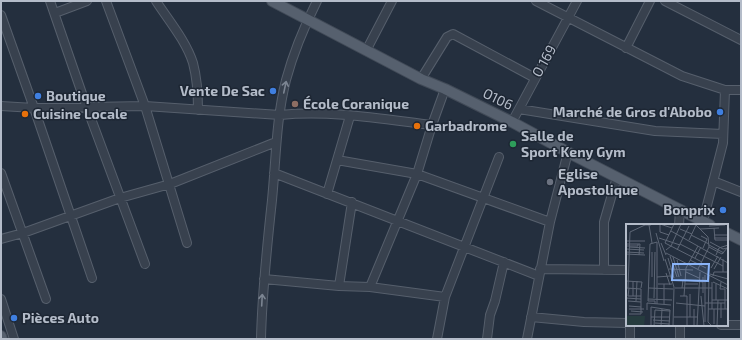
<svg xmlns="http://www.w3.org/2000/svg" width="742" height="340" font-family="'Exo 2',sans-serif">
  <rect width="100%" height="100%" fill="#242f3e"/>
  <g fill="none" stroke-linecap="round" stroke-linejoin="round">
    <defs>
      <path id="minor" d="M 50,1 L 87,108 L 145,264
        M 106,1 L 145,106 L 187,243
        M 156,1 C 169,21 186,41 193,63 C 197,78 198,95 198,110
        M 536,1 L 682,76 L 725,90 L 741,90
        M 665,1 L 741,40
        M 55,13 L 87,1
        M 1,15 L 34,108 L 92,278
        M 626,48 L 650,1
        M 367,49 L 392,1
        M 421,79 L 447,37 L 453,34 L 535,78
        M 1,106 L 34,108 L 145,106 L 280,115 C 331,110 382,119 432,125
        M 519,109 L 655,131 L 723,134
        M 512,122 L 577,1
        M 337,160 L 417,174 L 550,222
        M 1,173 L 46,299
        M 274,173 L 539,276
        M 713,181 L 741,192
        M 327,194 L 350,116
        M 703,221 L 723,143 L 725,90
        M 679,225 L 680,210
        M 1,239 L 23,233 L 120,198 L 170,184 L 276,142
        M 540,269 L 627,270
        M 604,270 L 604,222 L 617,177
        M 264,279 L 339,286 L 370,287 L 445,297
        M 339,286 L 352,202
        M 370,287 L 417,174 L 432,125 L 445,89
        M 1,299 L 14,339
        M 531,317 L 584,322 L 627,323
        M 721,325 L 741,325
        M 261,339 C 262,292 267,246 272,200 C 276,160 276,119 286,80 C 293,54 305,25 317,1
        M 437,339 L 445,297 L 499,157
        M 487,339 L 490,315 L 495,301 L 504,262
        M 527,339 L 550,222 L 568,152
        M 630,339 L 630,325
        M 680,339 L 680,325"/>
      <path id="major" d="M 272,1 L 421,79 L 445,89 L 512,122 L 575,156 L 710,225
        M 727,233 L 741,240
        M 1,336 L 2,339"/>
    </defs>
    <use href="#minor" stroke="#565f6c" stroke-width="10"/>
    <use href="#major" stroke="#414a57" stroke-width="12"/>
    <use href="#minor" stroke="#38414e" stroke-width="8"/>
    <use href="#major" stroke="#56606e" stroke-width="10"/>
  </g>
  <defs><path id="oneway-shaft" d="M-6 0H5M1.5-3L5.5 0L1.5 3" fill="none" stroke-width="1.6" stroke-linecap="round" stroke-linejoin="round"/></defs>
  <g stroke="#7c8592">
    <use href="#oneway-shaft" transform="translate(285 87) rotate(-78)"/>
    <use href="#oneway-shaft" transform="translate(262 300) rotate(-87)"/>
  </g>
  <g fill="#3f7fe0" stroke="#1d2633" stroke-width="1.5">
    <circle cx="273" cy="91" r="4"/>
    <circle cx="38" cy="96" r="4"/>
    <circle cx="720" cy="112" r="4"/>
    <circle cx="723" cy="210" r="4"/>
    <circle cx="14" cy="318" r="4"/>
  </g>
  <circle fill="#8d6e63" stroke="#1d2633" stroke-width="1.5" cx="295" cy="104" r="4"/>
  <g fill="#e8710a" stroke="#1d2633" stroke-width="1.5">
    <circle cx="25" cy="114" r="4"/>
    <circle cx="417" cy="126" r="4"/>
  </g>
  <circle fill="#2e9e5b" stroke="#1d2633" stroke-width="1.5" cx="513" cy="144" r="4"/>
  <circle fill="#6b7280" stroke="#1d2633" stroke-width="1.5" cx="550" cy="182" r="4"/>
  <g text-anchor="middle" stroke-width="3" stroke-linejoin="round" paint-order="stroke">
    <g font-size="14" fill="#b4bcc9" stroke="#1d2633">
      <text transform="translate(544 61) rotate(-61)" y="5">O 169</text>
      <text transform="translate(498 99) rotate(26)" y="5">O106</text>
    </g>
    <g font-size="14" font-weight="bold" fill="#b4bcc9" stroke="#1d2633" text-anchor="start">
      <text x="265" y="96" text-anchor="end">Vente De Sac</text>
      <text x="46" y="101">Boutique</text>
      <text x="303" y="109">École Coranique</text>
      <text x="712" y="117" text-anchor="end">Marché de Gros d'Abobo</text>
      <text x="33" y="119">Cuisine Locale</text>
      <text x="425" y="131">Garbadrome</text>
      <text x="521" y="141">Salle de<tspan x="521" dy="16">Sport Keny Gym</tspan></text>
      <text x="558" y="179">Eglise<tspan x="558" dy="16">Apostolique</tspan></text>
      <text x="715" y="215" text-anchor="end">Bonprix</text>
      <text x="22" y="323">Pièces Auto</text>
    </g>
  </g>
  <g transform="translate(626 224)">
    <rect width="102" height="102" fill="#242f3e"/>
    <path d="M 0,74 L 1,92 L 19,92 L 18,102 L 0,102 Z" fill="#263c3f"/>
    <path fill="none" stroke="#5e6776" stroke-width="1" d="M 34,0 L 34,8 L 43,11M 34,0 L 46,4M 48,0 L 39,19 L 76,38M 69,0 L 82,13M 23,1 L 26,19M 83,2 L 99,1M 88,4 L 89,16 L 102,16M 54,5 L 66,10M 74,5 L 93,4M 45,7 L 102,39M 30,9 L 38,37M 65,11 L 83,20M 88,11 L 101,11M 75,12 L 81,15 L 77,24M 33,14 L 54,21M 88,14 L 102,14M 63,16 L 70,1M 0,17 L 19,17M 84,18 L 97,25 L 101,24M 35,19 L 40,31M 0,20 L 14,20 L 13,31M 54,20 L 97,42M 83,21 L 98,29M 0,22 L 12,22 L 12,20M 3,23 L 19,24M 83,23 L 96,30 L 102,23M 0,25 L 18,26M 40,26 L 45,22 L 55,0M 51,26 L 63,2M 0,28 L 18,29M 40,29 L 102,61M 0,30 L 19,31M 90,31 L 93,24 L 102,21M 44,32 L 51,53M 47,33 L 53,53M 42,34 L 48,54M 69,34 L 75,23M 39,35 L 48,63 L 47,102M 51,36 L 55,52M 64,36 L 80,44M 85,44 L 92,32M 43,45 L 67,46M 72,45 L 83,23 L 82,13M 88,45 L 95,33M 60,48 L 73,54M 97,48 L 97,35M 40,49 L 44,61M 84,50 L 102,55M 83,52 L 82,98 L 86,102M 87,52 L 88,48 L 102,48M 26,53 L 26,28M 31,53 L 44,52M 0,57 L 16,58 L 15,64M 87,58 L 102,65M 95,58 L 94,65 L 99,65 L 99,85M 32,60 L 46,60M 59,60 L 72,60M 0,64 L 15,65 L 15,90 L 3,90M 2,64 L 4,8 L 19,1 L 25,1M 3,64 L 2,72 L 15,72M 23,64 L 47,65M 49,64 L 86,64M 56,64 L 57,56 L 77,58M 77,69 L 77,53M 7,72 L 7,57M 54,72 L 61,72 L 61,102M 58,72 L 60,44 L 72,22M 75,72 L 78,102M 0,74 L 15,75M 28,74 L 29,28M 22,75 L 46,76M 86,76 L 102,76M 90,76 L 90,60M 2,77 L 15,78M 10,77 L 11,57M 50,79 L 79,82M 79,79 L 99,79M 29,80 L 29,77 L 22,77 L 24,20 L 31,18 L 31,80M 38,80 L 38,60M 3,82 L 15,83M 25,83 L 44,86 L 43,102M 3,85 L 18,85M 82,85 L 102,85M 86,85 L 86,58M 21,86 L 21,79 L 45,81M 5,87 L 17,88M 25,93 L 44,93M 48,93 L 71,93M 64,93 L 64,70M 95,94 L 95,79M 27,96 L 44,97M 79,98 L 79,51M 29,99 L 43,100M 88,100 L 88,85M 25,102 L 25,83M 28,102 L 29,86 L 44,87M 35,102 L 36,85M 68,102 L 68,85M 71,102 L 74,48M 91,102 L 92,76"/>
    <path fill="#8ab4f8" fill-opacity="0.15" stroke="#8ab4f8" stroke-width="2" d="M 47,40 L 83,40 L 82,57 L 46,56 Z"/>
    <rect width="102" height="102" fill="none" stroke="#b4bcc9" stroke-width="2"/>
  </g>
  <rect width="742" height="340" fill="none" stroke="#b4bcc9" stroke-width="4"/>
</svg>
